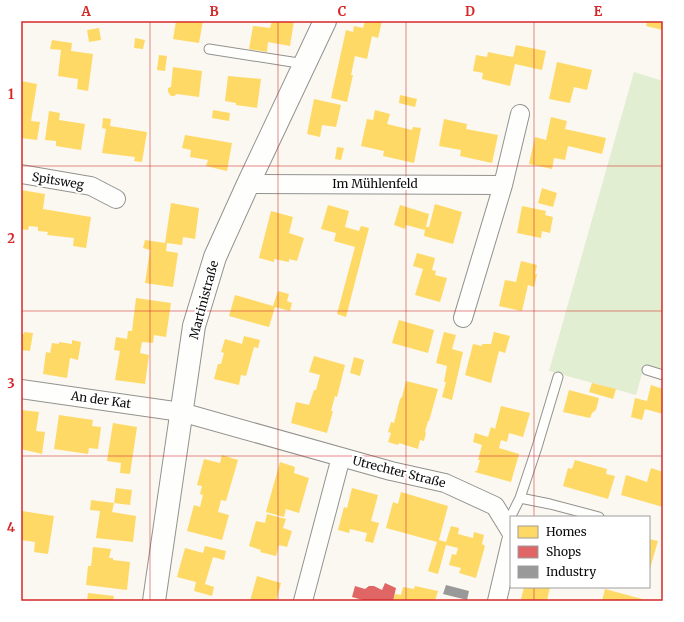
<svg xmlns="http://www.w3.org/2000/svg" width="684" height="622" font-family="Merriweather,serif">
  <rect width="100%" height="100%" fill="#faf8f0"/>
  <path fill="#e2eed2" d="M 634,72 L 663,81 L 663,379 L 642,374 L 636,395 L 549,371 Z"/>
  <path fill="#ffd966" d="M 176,21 L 203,21 L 199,43 L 173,39 Z
    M 272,21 L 294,21 L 290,46 L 268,42 L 267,52 L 249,49 L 253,26 L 270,28 Z
    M 365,21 L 382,21 L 378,38 L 372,36 L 367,59 L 355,56 L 351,75 L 353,75 L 347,102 L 331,98 L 346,30 L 353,32 L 354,26 L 363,28 Z
    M 639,21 L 663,21 L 663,30 L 646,26 L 647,23 Z
    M 99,28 L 101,40 L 89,42 L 87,30 Z
    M 135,38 L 145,40 L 143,49 L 134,48 Z
    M 52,40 L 72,43 L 71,51 L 93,54 L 88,91 L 77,89 L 78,79 L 58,76 L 61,50 L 50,49 Z
    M 516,45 L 546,51 L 542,70 L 515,64 L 510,86 L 482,79 L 483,73 L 473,71 L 476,55 L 487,57 L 488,52 L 513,57 Z
    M 159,55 L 167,56 L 165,71 L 157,70 Z
    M 557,62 L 592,70 L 587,90 L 574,87 L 570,103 L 549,99 Z
    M 173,67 L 202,71 L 199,97 L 177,94 L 174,96 L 171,96 L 168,92 L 168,88 L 171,87 Z
    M 228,76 L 261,79 L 257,108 L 236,105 L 236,103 L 225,101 Z
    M 21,81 L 37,84 L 31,121 L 40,122 L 37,140 L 21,138 Z
    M 400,95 L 417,99 L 415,107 L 399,103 Z
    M 314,99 L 341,105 L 336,127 L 322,125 L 320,137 L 307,134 Z
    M 213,110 L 230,113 L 229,121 L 212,118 Z
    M 375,110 L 390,114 L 387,124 L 412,130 L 413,127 L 421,128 L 414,163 L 383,156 L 384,151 L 361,146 L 367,119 L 373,120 Z
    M 49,111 L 60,113 L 59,120 L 85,124 L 81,150 L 56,146 L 56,141 L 45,140 Z
    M 551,117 L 567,121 L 565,129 L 606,138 L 602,154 L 568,146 L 565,160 L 554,158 L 552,169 L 529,164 L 535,137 L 546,140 Z
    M 103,118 L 111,119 L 110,126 L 147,132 L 142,162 L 134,161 L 135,157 L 102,153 L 106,129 L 102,128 Z
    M 444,119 L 467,124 L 466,129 L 498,135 L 492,163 L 460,156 L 461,150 L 439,146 Z
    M 185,135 L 232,143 L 227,171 L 206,166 L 208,160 L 190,157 L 191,150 L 182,148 Z
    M 337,147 L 344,148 L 341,160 L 335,159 Z
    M 542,188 L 557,193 L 553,207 L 538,203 Z
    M 21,190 L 45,194 L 43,209 L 91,217 L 86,248 L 73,246 L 74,238 L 47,235 L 48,232 L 38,231 L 38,227 L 29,226 L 28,230 L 21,229 Z
    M 171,203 L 199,208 L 195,239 L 183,237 L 182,245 L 167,243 L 166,251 L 178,253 L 173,287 L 145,283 L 150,250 L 143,248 L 145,240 L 165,243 Z
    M 435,204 L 462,212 L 453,244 L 424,236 L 425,230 L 406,225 L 405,229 L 394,225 L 400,205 L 429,214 L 426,227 L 429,227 Z
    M 328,205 L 349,211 L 345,227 L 359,231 L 361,226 L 369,228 L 346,317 L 337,314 L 355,247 L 334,241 L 336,233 L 321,229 Z
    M 522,206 L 546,211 L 545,215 L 553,217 L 550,233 L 542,231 L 541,238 L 517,233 Z
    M 271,211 L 293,217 L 289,233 L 304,238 L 297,261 L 289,259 L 289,262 L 274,259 L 274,262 L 259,258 Z
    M 417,253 L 435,258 L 432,270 L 436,271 L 435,275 L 447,278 L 440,302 L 415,295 L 423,269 L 413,266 Z
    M 521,261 L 537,265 L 535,274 L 537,274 L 534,287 L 528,285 L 522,311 L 499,306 L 505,280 L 516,282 Z
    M 278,291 L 289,294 L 287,301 L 292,303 L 290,311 L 275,307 L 269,327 L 229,316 L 235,295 L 273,306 Z
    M 136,298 L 171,303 L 166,337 L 154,335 L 153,343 L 142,342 L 140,353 L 149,355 L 145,384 L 115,380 L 120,351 L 114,350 L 116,337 L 127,339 L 128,331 L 132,331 Z
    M 399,320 L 434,330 L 428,353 L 392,343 Z
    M 24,332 L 33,333 L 30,351 L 21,350 L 21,334 L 24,334 Z
    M 444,332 L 456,335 L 452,349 L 463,352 L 452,400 L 442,397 L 446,382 L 444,382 L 447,366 L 436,363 Z
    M 494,332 L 510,336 L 505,353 L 499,351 L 491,383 L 465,375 L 473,344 L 482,346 L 482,344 L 491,344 Z
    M 244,336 L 260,340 L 258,348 L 254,347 L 246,376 L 241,375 L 239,385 L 214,379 L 218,364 L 221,364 L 224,353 L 221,352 L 225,339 L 242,344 Z
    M 72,340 L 81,342 L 78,360 L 70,358 L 67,378 L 43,374 L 46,352 L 50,353 L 52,343 L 59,344 L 59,342 L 72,344 Z
    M 314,356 L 345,365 L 337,397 L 335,396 L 331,411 L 333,411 L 327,433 L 291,423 L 296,402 L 309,405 L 314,390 L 316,390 L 320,375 L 309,372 Z
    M 354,357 L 364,360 L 360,376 L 350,373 Z
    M 406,381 L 438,389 L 429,421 L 428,421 L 425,432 L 426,433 L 424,441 L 420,440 L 418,449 L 399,443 L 398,445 L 388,442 L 391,433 L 388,432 L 391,422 L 394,423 L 400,399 L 402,397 Z
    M 592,383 L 616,389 L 613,399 L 589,392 Z
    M 651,385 L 663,389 L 663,414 L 645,409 L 642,420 L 631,417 L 635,398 L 647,401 Z
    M 569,390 L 599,398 L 596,410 L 592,413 L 590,418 L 563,412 Z
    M 501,406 L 530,413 L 523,437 L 509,433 L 507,442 L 501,440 L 499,448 L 519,454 L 511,482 L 475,472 L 475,471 L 477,471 L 480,460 L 478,460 L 482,445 L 473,442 L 475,433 L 488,437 L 491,427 L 495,429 Z
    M 21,410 L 39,412 L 36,431 L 45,432 L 42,454 L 21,449 Z
    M 59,415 L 93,420 L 92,426 L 101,427 L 98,449 L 89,448 L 88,454 L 54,449 Z
    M 113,423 L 137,427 L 130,474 L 120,473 L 121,463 L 107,461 Z
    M 222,455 L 238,460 L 226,501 L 221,500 L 218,512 L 229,515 L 222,540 L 187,531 L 194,505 L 200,507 L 203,495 L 200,494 L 202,486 L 197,485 L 204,459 L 220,463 Z
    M 575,460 L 607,469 L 606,474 L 615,476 L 608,499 L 563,486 L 568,468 L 572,469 Z
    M 280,462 L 295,467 L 294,473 L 309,478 L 299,513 L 286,509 L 284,517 L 266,512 Z
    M 651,468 L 663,472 L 663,507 L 621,495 L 626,475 L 647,482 Z
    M 116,488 L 132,490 L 130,505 L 114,503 L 112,512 L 136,516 L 133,542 L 96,538 L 100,511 L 90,510 L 91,500 L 114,503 Z
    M 352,488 L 378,495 L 371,521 L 379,523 L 373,543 L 365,541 L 367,533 L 350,529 L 349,533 L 338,530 L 344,507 L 347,508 Z
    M 401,492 L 448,506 L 439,540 L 446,542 L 451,526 L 459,528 L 458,534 L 473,538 L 474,532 L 484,535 L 482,544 L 485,546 L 476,578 L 459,573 L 461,568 L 449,565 L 452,554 L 456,555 L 458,548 L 446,545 L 438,574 L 428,571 L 437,542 L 386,528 L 393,502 L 398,504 Z
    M 22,511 L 54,516 L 48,554 L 34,552 L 35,542 L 21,540 Z
    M 267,514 L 286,519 L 283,528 L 292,531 L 287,547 L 279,545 L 276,556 L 260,552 L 261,550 L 249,546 L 256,521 L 265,523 Z
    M 649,539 L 658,541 L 649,572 Z
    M 205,546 L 226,551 L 224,560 L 213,557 L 205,584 L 214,587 L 212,596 L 194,591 L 196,582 L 177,577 L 185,548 L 203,553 Z
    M 93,547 L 111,549 L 109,558 L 113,558 L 113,560 L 130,562 L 127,590 L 86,585 L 88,566 L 91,566 Z
    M 257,576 L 281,583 L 276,601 L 250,601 Z
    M 415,586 L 438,591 L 435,601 L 393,601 L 395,594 L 401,595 L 403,587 L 414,589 Z
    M 524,587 L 550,587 L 547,601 L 528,601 L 521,599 Z
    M 605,589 L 642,599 L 642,601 L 602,601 Z
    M 88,593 L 114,596 L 113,601 L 87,601 Z"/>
  <path fill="#e06666" d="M 385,583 L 396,588 L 393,601 L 363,601 L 363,600 L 352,597 L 355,586 L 365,589 L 369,586 L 374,586 L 382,590 Z"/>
  <path fill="#999" d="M 446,585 L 469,591 L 467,600 L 443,594 Z"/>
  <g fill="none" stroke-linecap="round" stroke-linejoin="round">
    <defs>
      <path id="service" d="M 209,49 L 305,64
        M 647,370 L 663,375
        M 520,498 L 550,504 L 599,517
        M 507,524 L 520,498 L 537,447 L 558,377"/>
      <path id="minor" d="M 21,174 L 91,186 L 116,199
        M 248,184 L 503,185
        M 463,318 L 503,185 L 520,114
        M 21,389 L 181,412 L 391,471 L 445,483 L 495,506 L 511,532
        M 303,601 L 341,457
        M 497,601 L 511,541"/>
      <path id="tertiary" d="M 154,601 L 194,326 L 215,257 L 248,184 L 325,21"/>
    </defs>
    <use href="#service" stroke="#93928f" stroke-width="11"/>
    <use href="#minor" stroke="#93928f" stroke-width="20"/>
    <use href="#tertiary" stroke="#93928f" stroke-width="24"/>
    <use href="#service" stroke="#fefefd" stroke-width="9"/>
    <use href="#minor" stroke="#fefefd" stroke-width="18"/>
    <use href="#tertiary" stroke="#fefefd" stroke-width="22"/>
  </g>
  <path fill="none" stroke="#d62828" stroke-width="1" stroke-opacity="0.55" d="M 150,21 L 150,601M 278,21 L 278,601M 406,21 L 406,601M 534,21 L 534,517M 21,166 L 663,166M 21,311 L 663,311M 21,456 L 663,456M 534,587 L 534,601"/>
  <g text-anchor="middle" stroke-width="4" stroke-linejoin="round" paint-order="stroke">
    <g font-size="12" fill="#0c0c0c" stroke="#fff">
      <text transform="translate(58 181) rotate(9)" y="4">Spitsweg</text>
      <text x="375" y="188">Im Mühlenfeld</text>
      <text transform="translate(204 300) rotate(-75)" y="4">Martinistraße</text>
      <text transform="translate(101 400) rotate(8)" y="4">An der Kat</text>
      <text transform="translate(399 472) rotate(14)" y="4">Utrechter Straße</text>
    </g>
  </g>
  <rect width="684" height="622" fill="none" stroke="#ffffff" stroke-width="44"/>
  <rect x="510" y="516" width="140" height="72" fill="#ffffff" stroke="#9e9e9e"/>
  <rect x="518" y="526" width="20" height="12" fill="#ffd966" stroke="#9e9e9e"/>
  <text x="546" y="536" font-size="12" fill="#0c0c0c">Homes</text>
  <rect x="518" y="546" width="20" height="12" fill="#e06666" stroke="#9e9e9e"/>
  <text x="546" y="556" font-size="12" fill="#0c0c0c">Shops</text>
  <rect x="518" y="566" width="20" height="12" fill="#999999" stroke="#9e9e9e"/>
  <text x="546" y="576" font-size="12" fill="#0c0c0c">Industry</text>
  <rect x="22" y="22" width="640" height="578" fill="none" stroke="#d62828" stroke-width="1.5"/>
  <g font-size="13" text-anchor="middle" font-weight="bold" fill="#d62828">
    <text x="86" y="16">A</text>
    <text x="214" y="16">B</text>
    <text x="342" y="16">C</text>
    <text x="470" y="16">D</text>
    <text x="598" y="16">E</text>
    <text x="11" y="99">1</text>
    <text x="11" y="243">2</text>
    <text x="11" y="388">3</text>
    <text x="11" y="532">4</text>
  </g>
</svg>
